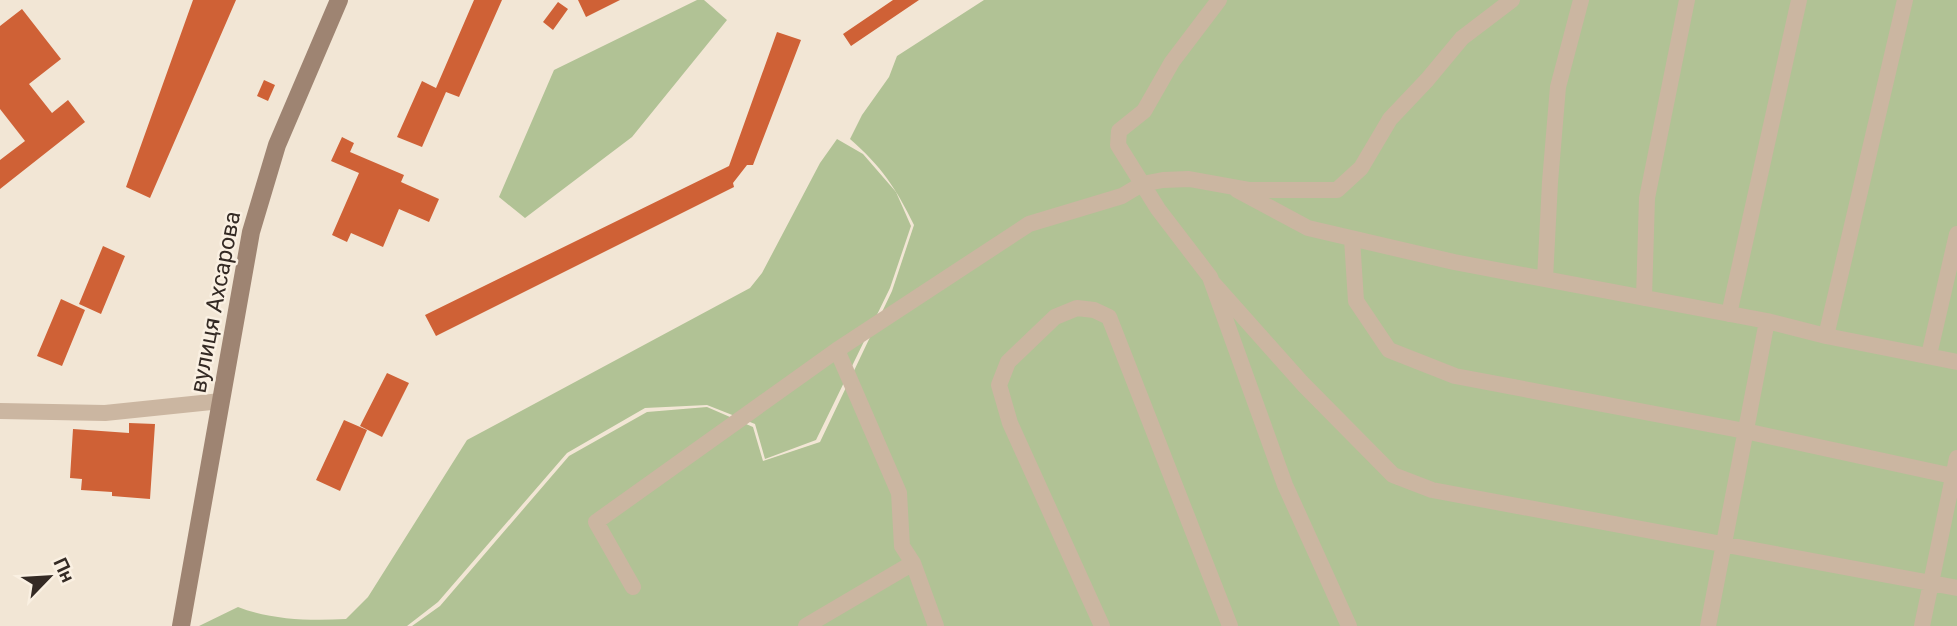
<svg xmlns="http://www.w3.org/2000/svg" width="1957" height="626" font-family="Roboto,sans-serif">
  <rect width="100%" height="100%" fill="#f2e6d5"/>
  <path fill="#b1c295" d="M 697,0 L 704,0 L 727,20 L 632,137 L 525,218 L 499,197 L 554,70 Z
    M 984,0 L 1957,0 L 1957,626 L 412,626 L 440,606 L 569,456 L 647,412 L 707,407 L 753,427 L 763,461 L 820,442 L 892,291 L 914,225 C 896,188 881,166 850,139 L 862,115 L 889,77 L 897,56 Z
    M 837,139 L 863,154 L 896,192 L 911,226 L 890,288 L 816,440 L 765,459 L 755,424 L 707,405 L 645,408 L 567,453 L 438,602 L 407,626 L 199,626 L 238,607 C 271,620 310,621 346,619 L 368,597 L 467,440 L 750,288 L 762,273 L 820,163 Z"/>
  <path fill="#cf6136" d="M 193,0 L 236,0 L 150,198 L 126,187 Z
    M 474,0 L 502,0 L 459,97 L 446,92 L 422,147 L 397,137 L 422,81 L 436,88 Z
    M 578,0 L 620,0 L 586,17 Z
    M 893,0 L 919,0 L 851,46 L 843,34 Z
    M 558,2 L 568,9 L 553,30 L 543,22 Z
    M 22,9 L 61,59 L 29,84 L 52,113 L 68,100 L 85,122 L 0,189 L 0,160 L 25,141 L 0,109 L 0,26 Z
    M 777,32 L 801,40 L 753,165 L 747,165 L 733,183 L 734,187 L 436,336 L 425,315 L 729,166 Z
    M 264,80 L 275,85 L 268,101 L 257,96 Z
    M 342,137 L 354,143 L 350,152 L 404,175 L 401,182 L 439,199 L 429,222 L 399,209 L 383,247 L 351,233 L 347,242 L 332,235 L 359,173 L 331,161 Z
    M 103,246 L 125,256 L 101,314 L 79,304 Z
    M 61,299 L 85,310 L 62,366 L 37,356 Z
    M 387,373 L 409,383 L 382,437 L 360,426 Z
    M 344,420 L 367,430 L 340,491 L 316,480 Z
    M 129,423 L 155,424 L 150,499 L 112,496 L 112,492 L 81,490 L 82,479 L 70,478 L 73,429 L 129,433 Z"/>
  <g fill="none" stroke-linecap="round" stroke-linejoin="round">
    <path stroke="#cbb6a1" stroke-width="16" d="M 1219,0 L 1172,62 L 1144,111 L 1119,131 L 1118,145 L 1158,209 L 1210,277 L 1285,485 L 1349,626
      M 1237,190 L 1308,228 L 1454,262 L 1767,321 L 1826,336 L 1957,362
      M 1352,239 L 1356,301 L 1389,350 L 1455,376 L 1745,431 L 1957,477
      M 1545,279 L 1550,182 L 1558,87 L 1581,0
      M 1213,283 L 1303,384 L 1393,475 L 1432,490 L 1957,588
      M 1644,298 L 1647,198 L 1687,0
      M 1729,314 L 1799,0
      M 1826,336 L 1905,0
      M 837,350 L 899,493 L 902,546 L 913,563 L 936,626
      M 1929,355 L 1957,234
      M 0,411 L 105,413 L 221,401
      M 633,587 L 596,522 L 837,350 L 1029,224 L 1122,196 L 1142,184 L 1163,180 L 1189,179 L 1250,190 L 1337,190 L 1361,168 L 1390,119 L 1427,80 L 1462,38 L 1512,0
      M 806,626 L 913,563
      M 1102,626 L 1010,423 L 999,385 L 1008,362 L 1055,317 L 1077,308 L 1094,310 L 1109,317 L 1230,626
      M 1708,626 L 1767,321
      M 1922,626 L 1957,458"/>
    <path stroke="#9e8472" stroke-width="18" d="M 181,626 L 251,232 L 277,145 L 339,0"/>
  </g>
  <g text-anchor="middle" stroke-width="5" stroke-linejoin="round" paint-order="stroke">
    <g font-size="23" fill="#342a24" stroke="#faf0e2">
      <text transform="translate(215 302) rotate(-79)" y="8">вулиця Ахсарова</text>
    </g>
  </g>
  <g transform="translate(49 577) rotate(65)" stroke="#faf0e2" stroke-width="5" paint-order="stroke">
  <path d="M0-5L12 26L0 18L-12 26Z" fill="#342a24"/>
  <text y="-10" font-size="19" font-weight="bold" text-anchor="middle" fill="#342a24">Пн</text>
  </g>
</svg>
